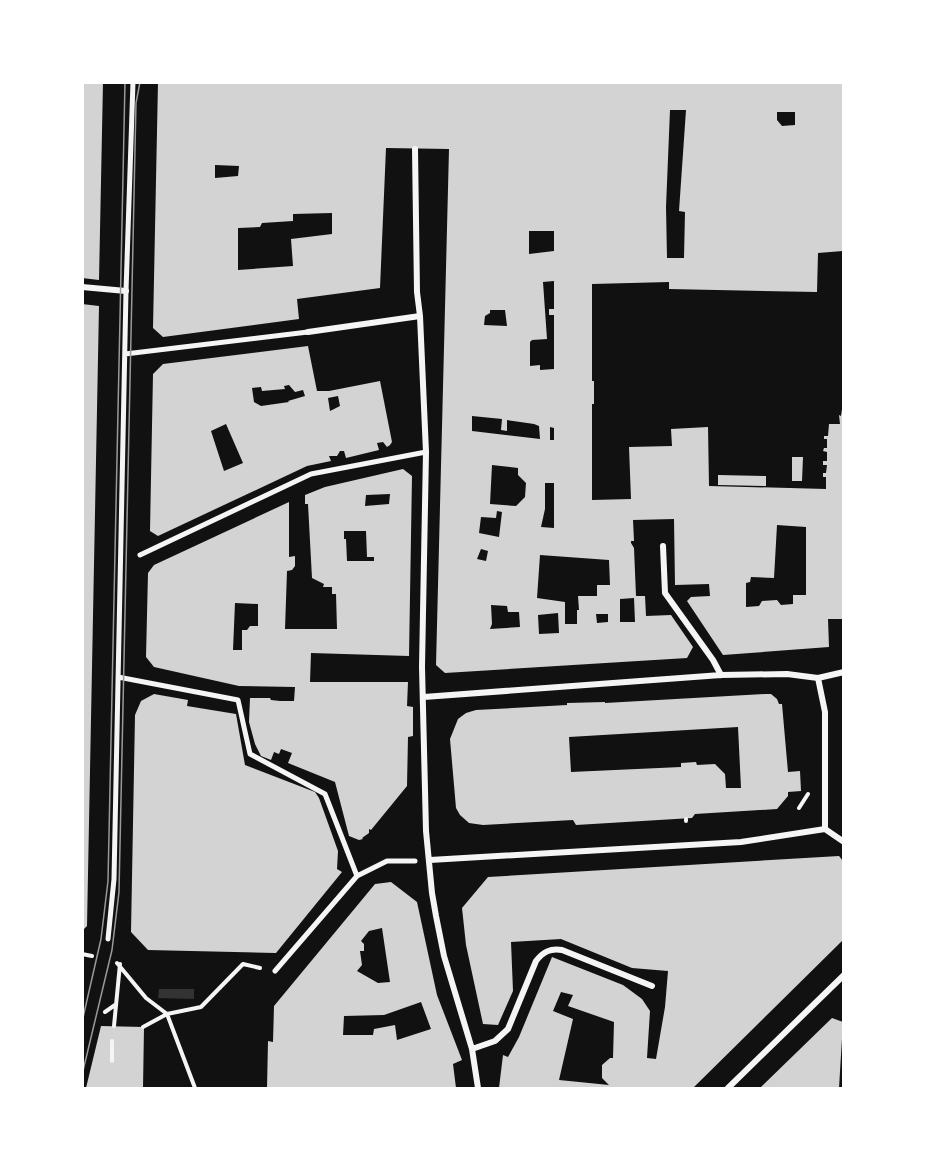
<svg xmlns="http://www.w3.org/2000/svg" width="926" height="1171" font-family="Jost,sans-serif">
  <rect width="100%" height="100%" fill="#111"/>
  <path fill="#333" d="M 159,989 L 194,989 L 194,999 L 158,998 Z"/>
  <path fill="#d3d3d3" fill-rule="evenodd" d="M 82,82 L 103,82 L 99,280 L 82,278 Z
    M 158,82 L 843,82 L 843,251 L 818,253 L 817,292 L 669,289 L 669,282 L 592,284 L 592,381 L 594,381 L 594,404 L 592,404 L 592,500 L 631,499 L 629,447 L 672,446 L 671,429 L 708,427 L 709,486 L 826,489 L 826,477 L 823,477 L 823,473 L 826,473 L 827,465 L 823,465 L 823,461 L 827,461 L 827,452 L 823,451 L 824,448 L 827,448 L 827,439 L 824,439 L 824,436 L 828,436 L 829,424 L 840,424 L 839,415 L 841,416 L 842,409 L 843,409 L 843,619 L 828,619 L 829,647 L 723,655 L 687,601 L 691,597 L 710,596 L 709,584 L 675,585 L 674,519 L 633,520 L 634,541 L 631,541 L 631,543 L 634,548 L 636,596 L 645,596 L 646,616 L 671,615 L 693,647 L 687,658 L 445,673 L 436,665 L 449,149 L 386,148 L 380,288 L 297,299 L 299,319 L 163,337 L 153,328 ZM 670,110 L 686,110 L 679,211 L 685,212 L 684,258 L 667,258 L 666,207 ZM 777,112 L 795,112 L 795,125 L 782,126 L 777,120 ZM 215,165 L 239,166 L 238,176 L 215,178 ZM 332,213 L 332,234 L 291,239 L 293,266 L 238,270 L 238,228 L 260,227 L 262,223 L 293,221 L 293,214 ZM 529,231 L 554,231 L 554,251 L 529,254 ZM 554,281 L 554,309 L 549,309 L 549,315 L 554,315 L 554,369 L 540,370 L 540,365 L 530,366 L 530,342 L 532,340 L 547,339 L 543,282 ZM 490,310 L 505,310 L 507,326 L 484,325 L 485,316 L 490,313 ZM 472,416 L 502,419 L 501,430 L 507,431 L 507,420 L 534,424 L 539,426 L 540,439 L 472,431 ZM 550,427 L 554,428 L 554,440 L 550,440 ZM 492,465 L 518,468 L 518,475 L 526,483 L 525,497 L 516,506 L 490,504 ZM 545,483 L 554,483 L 554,528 L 541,527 L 545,509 ZM 497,511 L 502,512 L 499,537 L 479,533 L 481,517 L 496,518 ZM 777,525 L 806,527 L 806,595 L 793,595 L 793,604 L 781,605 L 777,600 L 762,601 L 759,606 L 746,607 L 746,583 L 750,582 L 751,577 L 774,578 ZM 481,549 L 488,551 L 486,561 L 477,559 ZM 540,555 L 609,560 L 610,585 L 597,585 L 597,596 L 578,596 L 579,610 L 577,610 L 577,624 L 565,624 L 565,602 L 537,598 ZM 634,598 L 635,622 L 620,622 L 620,599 ZM 491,605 L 507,606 L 508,612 L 519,612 L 520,627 L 490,629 L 492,624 ZM 558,613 L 559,633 L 539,634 L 538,615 ZM 596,614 L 608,614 L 608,622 L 597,623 Z
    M 82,304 L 99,306 L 87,926 L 82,931 Z
    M 308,346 L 317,391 L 329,391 L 380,381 L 392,442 L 390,445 L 387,447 L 383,442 L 377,443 L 379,450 L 346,458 L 344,451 L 340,451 L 337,456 L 329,456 L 331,461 L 307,466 L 158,536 L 150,531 L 153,374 L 163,364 ZM 289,385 L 295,392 L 303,390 L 305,396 L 288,401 L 289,402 L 261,406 L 254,402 L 252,388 L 261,387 L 262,391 L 285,389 L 284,386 ZM 338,396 L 340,406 L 330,411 L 328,398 ZM 226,424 L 243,463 L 224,471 L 211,431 Z
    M 792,457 L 803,457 L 802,481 L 792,481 Z
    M 403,469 L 412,476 L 409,656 L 311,653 L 310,682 L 408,682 L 407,706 L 413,707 L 413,736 L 408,737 L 407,786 L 371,830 L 369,829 L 369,833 L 362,838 L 363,839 L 359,840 L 349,836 L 335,782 L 288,763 L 292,753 L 281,749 L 279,754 L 274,752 L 271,760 L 261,756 L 255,744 L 249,722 L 250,698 L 270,698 L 271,700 L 280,701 L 294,701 L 295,687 L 239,686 L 154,667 L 146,657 L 148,573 L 154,565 L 289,502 L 289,557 L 295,556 L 295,566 L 292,570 L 287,571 L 285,629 L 337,629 L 336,594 L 332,594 L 332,587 L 323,587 L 324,584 L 312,578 L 308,504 L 305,504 L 305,495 L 325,487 ZM 390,494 L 389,504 L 365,506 L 366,495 ZM 344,531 L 366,531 L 367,557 L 374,557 L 374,561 L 347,561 L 346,539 L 344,539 ZM 235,603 L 258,604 L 258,626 L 250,626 L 247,630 L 242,630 L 242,650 L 233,650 Z
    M 718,475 L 766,476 L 766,486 L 718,485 Z
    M 154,694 L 188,700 L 187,706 L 236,714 L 245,765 L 315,792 L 319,798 L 338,851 L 337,869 L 342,872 L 276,953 L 148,950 L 131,932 L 135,715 L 141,701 Z
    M 765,694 L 771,694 L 777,699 L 779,704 L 782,704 L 788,772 L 800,771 L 801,791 L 788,792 L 788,796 L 777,809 L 695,814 L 692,818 L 576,825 L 573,820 L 483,825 L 469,823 L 460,815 L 456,808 L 450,739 L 458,719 L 466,713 L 476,710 L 567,705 L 567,703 L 605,702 L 605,703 ZM 738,727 L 741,788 L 726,788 L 725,774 L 715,764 L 697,765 L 696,762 L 681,763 L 681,767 L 571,772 L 569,737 Z
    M 839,856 L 843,861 L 843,940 L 693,1088 L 499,1088 L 503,1055 L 508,1057 L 519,1037 L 552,957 L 623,985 L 642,999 L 650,1011 L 647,1058 L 656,1059 L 665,1007 L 668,971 L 632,968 L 561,939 L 511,942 L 513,991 L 498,1025 L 483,1024 L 466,945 L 462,908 L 488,877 ZM 561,992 L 573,995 L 568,1006 L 614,1022 L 613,1058 L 610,1058 L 602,1065 L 602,1078 L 609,1085 L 559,1080 L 573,1019 L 553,1011 Z
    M 391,882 L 417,902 L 437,995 L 462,1060 L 453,1064 L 456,1088 L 267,1088 L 268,1041 L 273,1042 L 274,1006 L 375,884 ZM 382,928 L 390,982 L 378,983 L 357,971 L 362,965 L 360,951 L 364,951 L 364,944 L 361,941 L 369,931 ZM 421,1002 L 431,1029 L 397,1040 L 395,1025 L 374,1029 L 373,1035 L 343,1035 L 344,1016 L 384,1015 Z
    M 832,1018 L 843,1022 L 839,1088 L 760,1088 Z
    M 101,1026 L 144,1027 L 143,1088 L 86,1088 Z"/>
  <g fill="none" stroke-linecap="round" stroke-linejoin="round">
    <path stroke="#f5f5f5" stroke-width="4" d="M 799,808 L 808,794
      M 686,819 L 686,821
      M 82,954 L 92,956
      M 117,963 L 146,998 L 167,1014 L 201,1007 L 243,964 L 260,968
      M 105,1012 L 115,1005
      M 114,1026 L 120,964
      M 143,1027 L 167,1014 L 195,1088
      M 112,1061 L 112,1041"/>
    <path stroke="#f5f5f5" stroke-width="5" d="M 125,354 L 308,332
      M 140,555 L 311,474 L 426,452
      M 118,677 L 238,700 L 250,754 L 325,794 L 357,876
      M 108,939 L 114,879 L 126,291 L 133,82
      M 275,971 L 357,876 L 387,861 L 415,861"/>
    <path stroke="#f5f5f5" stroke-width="6" d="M 415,149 L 417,292 L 420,316 L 426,452 L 422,667 L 426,831 L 432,893 L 436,916 L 444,956 L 472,1049 L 478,1088
      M 82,287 L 126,291
      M 308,332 L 420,316
      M 663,546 L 665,593 L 713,660 L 721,675
      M 818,678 L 825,712 L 825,829
      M 424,697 L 721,675 L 787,674 L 818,678 L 844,672
      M 825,829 L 844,842
      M 430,860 L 741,842 L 825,829
      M 472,1049 L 495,1041 L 508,1029 L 536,961 C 543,952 550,948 562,950 L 652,986
      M 728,1088 L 844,975"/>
    <path stroke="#9a9a9a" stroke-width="1.5" d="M 82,1022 L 101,939 L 108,881 L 125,82
      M 82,1075 L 112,950 L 119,892 L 136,103 L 140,82"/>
  </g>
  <rect width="926" height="1171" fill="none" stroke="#ffffff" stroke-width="168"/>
</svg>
